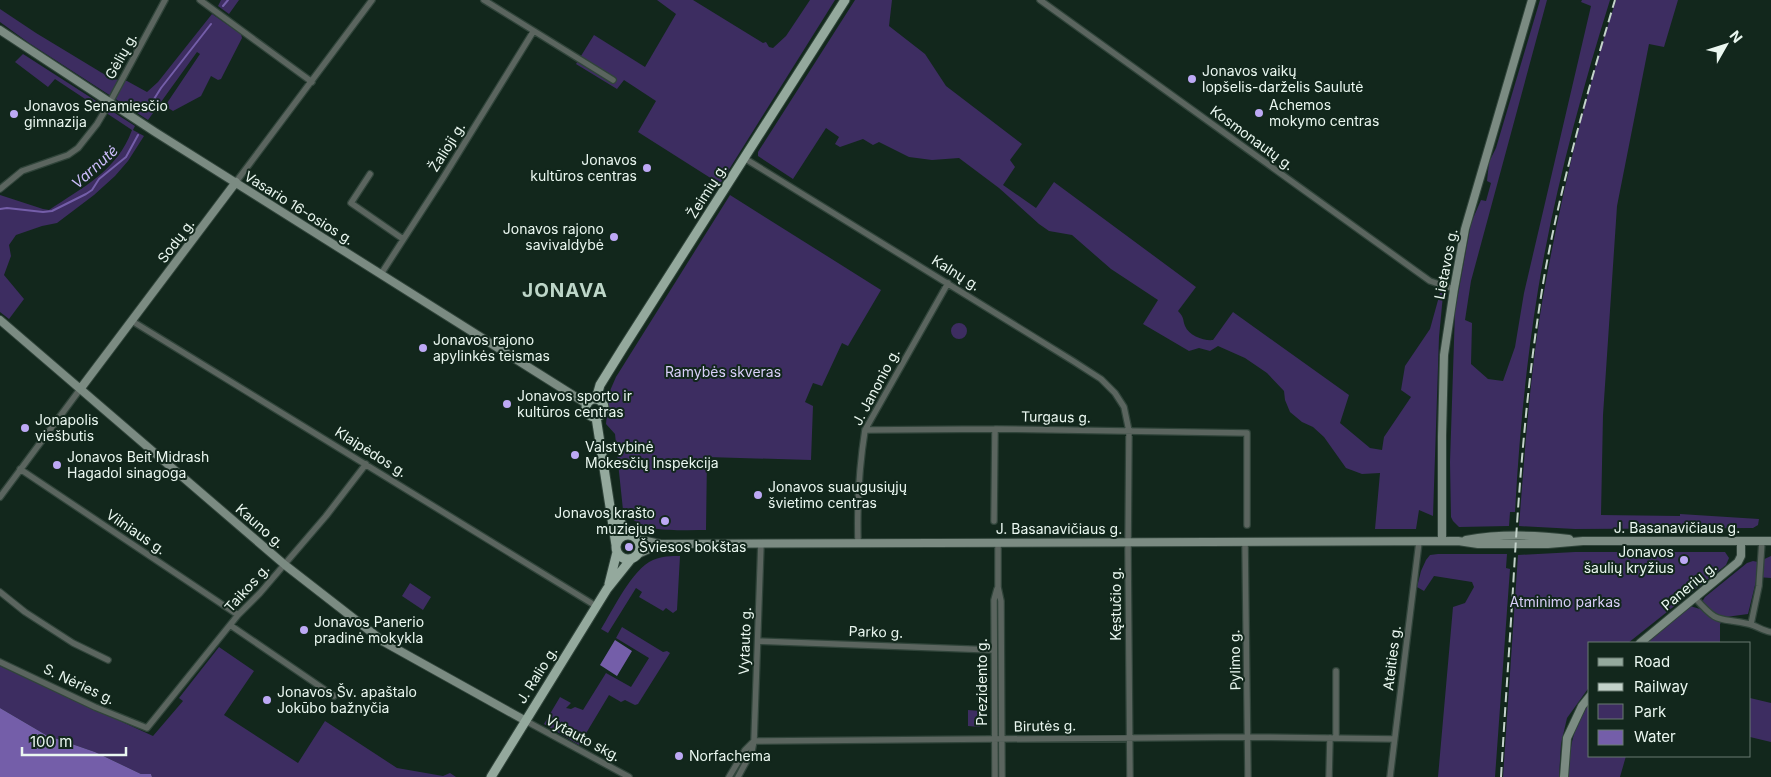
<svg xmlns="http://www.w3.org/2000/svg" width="1771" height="777" font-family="Inter,sans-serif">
  <rect width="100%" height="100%" fill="#12271c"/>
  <path fill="#3d2d61" d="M 221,0 L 239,0 L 229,14 L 218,6 Z
    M 657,0 L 693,0 L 763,43 L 766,42 L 769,47 L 773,48 L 786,36 L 810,0 L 835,0 L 720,184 L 638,132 L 656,101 L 624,80 L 617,89 L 576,64 L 594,35 L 645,67 L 676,14 Z
    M 855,0 L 892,0 L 889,26 L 925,54 L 946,86 L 1022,144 L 1010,160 L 1015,167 L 1003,185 L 1036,208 L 1054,182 L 1196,287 L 1178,311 C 1185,319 1182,318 1185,326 C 1189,336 1204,341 1213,340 L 1233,312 L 1349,395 L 1340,423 L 1370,448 L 1382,450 L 1384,437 L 1411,397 L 1401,390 L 1405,366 L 1430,329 L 1440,293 L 1442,293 L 1443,295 L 1439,337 L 1433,516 L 1419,510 L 1416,529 L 1375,529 L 1380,473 L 1362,474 L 1346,468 L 1324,437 L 1313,427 L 1302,422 L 1290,412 L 1285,400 L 1284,391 L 1267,373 L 1245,358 L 1218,346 L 1210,351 L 1199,348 L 1189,351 L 1143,324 L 1158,300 L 1111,269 L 1072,235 L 1049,231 L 1039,224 L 999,188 L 959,158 L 932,160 L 909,157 L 879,142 L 873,145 L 863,139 L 840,147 L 835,144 L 839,137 L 826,128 L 793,179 L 758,156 L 758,152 Z
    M 1540,0 L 1547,0 L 1471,281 L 1465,320 L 1472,323 L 1471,364 L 1488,379 L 1503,381 L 1515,347 L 1524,293 L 1591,6 L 1581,2 L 1582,0 L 1610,0 C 1581,93 1554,193 1538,290 C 1526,364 1519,438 1515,512 L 1510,512 L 1509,526 L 1459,527 L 1453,521 L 1451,517 L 1450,462 L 1455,311 L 1471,223 L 1481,200 L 1486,201 L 1491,183 L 1487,181 L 1489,162 L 1496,148 Z
    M 1616,0 L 1678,0 L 1664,47 L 1649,44 L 1617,206 L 1603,415 L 1601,515 L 1680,516 L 1680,514 L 1759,519 L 1758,525 L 1753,528 L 1575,529 L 1519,526 C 1525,450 1530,373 1543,297 C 1561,197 1584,97 1616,0 Z
    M 0,9 L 36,33 L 112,79 L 127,81 L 147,92 L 158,82 L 212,14 L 241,34 L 242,38 L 221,79 L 218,80 L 211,76 L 201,96 L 173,111 L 165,106 L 200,54 L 197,52 L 148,120 L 29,43 L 0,22 Z
    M 23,54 L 135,126 L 133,130 L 144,136 L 128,161 L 115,176 L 94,195 L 57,223 L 42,226 L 16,235 L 9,245 L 11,256 L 4,275 L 24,299 L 9,319 L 0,312 L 0,195 L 43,209 L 49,210 C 83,187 117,171 132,130 L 55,79 L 48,87 L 15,62 Z
    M 730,195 L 881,290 L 848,346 L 842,343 L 822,386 L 813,383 L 805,402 L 813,406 L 811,460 L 707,457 L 706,530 C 675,529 644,536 623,510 L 615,434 L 606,424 L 609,393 L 616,377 Z
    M951 331a8 8 0 1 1 16 0a8 8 0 1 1-16 0Z
    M 1575,552 L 1725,552 L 1729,558 L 1726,565 L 1628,643 L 1590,643 L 1590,686 L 1567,718 L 1561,744 L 1559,777 L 1503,777 L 1518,555 Z
    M 1438,554 L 1507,554 L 1506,568 L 1510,569 L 1495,777 L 1438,777 L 1453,607 L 1465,603 L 1474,587 L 1472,582 L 1434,576 L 1424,591 L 1417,587 L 1421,571 L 1426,560 L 1430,555 Z
    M 680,556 L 677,610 L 673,613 L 666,608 L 663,611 L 639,597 L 642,592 L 636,588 L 608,633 L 601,629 C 613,610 632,569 653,560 C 662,556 671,556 680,556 Z
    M 1771,556 L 1771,578 L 1757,577 L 1748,614 L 1726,617 L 1720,624 L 1720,643 L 1644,643 L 1690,606 L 1700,609 L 1704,606 L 1702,602 L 1705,597 L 1747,563 L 1753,561 L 1758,562 Z
    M 410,583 L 431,597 L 423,610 L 402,596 Z
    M 622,627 L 663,652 L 667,651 L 670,653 L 638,704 L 635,705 L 625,700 L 621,702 L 609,695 L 579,745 L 544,724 L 560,697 L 571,703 L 566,708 L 571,709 L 575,707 L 583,710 L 606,673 L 631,687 L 649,658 L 616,638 Z
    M 219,647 L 254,671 L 224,715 L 298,763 L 325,721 L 397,768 L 443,776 L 450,773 L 456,777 L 152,777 L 151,774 L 141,774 L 95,752 L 46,735 L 0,708 L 0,666 L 153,736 L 183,701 L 179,698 Z
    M 1750,698 L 1771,703 L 1771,742 L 1750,737 Z
    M 1590,702 L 1590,756 L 1626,756 L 1620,777 L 1568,777 C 1571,743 1571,732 1590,702 Z
    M 968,710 L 980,711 L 980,727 L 968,726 Z"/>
  <path fill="#745ea9" d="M 615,640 L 632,651 L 617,676 L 600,665 Z
    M 0,708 L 46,735 L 95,752 L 141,774 L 151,774 L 152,777 L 0,777 Z"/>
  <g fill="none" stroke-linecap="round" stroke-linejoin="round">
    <path stroke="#745ea9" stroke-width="2" d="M 223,6 L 228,0
      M 149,107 L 161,88 L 211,24
      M 0,209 L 7,208 L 43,212 L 52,211 L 86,194 L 92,190 L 99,179 L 126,157 L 138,135"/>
    <defs>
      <path id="street" d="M 200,0 L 312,82
        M 484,0 L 613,80
        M 1040,0 L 1416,271 L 1430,281 L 1454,289
        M 744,158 L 1073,361 L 1101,379 L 1115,393 L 1124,407 L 1129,431 L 1128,552 L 1130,777
        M 370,174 L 351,203 L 403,239
        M 236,182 L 372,0
        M 0,189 L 22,171 L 68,155 L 78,148 L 97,124 L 110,102 L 165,0
        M 381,274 L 443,178 L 533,32
        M 132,321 L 596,606
        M 865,430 L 995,429 L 1247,433 L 1247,525
        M 20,469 L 238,615
        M 0,497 L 81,388
        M 994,521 L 995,429
        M 858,542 C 857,505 859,468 865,430 L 948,283
        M 998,542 L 998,587 L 1001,601 L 1002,777
        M 1245,542 L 1248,777
        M 0,592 L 25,612 L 73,643 L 108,660
        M 1695,598 C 1719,625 1717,617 1749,624 C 1757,626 1763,631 1771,632
        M 1751,624 L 1759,586 L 1762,541
        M 230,625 L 334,696
        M 758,641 L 994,650
        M 0,662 L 95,707 L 147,728 L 238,615 L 260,593 L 326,516 L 366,464
        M 1336,671 L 1336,738
        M 526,721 L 629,777
        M 754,741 L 1248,737 L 1394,739
        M 729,777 L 745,750 L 754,741
        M 738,777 L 752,751 L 754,741 L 761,543
        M 995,777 L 994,600 L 997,589
        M 1329,777 L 1330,738
        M 1390,777 L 1419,542"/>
      <path id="secondary" d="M 0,30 L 155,132 L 587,404
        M 0,320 L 285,565 L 384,642 L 526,721
        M 81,388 L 236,182
        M 637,539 L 660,544 L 1458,541 L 1478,544 L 1548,544 L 1583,541 L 1771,541
        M 1466,540 C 1498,534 1537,535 1569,539
        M 1442,541 L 1442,436 L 1444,355 L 1454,289 L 1465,229 L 1532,0
        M 638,554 L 660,544
        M 1640,643 L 1738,562 L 1741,556 L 1741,541
        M 1564,777 L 1567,738 L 1582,706 L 1590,696"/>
      <path id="primary" d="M 596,399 L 600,385 L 623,348 L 845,0
        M586 408a9 9 0 1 1 18 0a9 9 0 1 1-18 0Z
        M 596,417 L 616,545
        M 611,511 L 631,535
        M616 547a12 12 0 1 1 24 0a12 12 0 1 1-24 0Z
        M 609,584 L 617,552
        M 491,777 L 607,589 L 631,559"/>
    </defs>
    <use href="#street" stroke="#30443a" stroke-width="8"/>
    <use href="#secondary" stroke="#30443a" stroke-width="10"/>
    <use href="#primary" stroke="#30443a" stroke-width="11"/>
    <use href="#street" stroke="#5b655f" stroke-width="5.5"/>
    <use href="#secondary" stroke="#7b8b82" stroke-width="8"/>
    <use href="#primary" stroke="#94a99d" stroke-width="9"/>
    <path stroke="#c3d2ca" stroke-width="2" stroke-dasharray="10 5" stroke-linecap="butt" d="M 1501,777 C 1505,708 1510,640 1514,571 C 1520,471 1528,371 1545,272 C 1562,180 1588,90 1615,0"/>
  </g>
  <g fill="#bda9f5" stroke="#12271c" stroke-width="2">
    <circle cx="1192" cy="79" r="5"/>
    <circle cx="1259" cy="113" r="5"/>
    <circle cx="14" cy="114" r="5"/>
    <circle cx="647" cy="168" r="5"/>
    <circle cx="614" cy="237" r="5"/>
    <circle cx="423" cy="348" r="5"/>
    <circle cx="507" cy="404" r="5"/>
    <circle cx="25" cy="428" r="5"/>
    <circle cx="575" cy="455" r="5"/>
    <circle cx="57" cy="465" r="5"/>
    <circle cx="758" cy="495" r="5"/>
    <circle cx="665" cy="521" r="5"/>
    <circle cx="629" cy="547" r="5"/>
    <circle cx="1684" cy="560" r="5"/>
    <circle cx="304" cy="630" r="5"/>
    <circle cx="267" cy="700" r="5"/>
    <circle cx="679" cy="756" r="5"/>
  </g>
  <g text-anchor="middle" stroke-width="4" stroke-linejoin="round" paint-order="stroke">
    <g font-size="14" fill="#eaf7f0" stroke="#12271c">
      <text transform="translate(121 56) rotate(-61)" y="5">Gėlių g.</text>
      <text transform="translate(1252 138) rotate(36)" y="5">Kosmonautų g.</text>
      <text transform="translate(447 147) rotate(-58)" y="5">Žalioji g.</text>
      <text transform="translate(707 191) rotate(-58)" y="5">Žeimių g.</text>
      <text transform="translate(299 208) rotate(32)" y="5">Vasario 16-osios g.</text>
      <text transform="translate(176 241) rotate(-53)" y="5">Sodų g.</text>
      <text transform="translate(1446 264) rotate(-79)" y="5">Lietavos g.</text>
      <text transform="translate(956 273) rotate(32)" y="5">Kalnų g.</text>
      <text transform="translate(876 387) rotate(-62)" y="5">J. Janonio g.</text>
      <text transform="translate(1056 417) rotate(1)" y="5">Turgaus g.</text>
      <text transform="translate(371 452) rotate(32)" y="5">Klaipėdos g.</text>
      <text transform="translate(260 526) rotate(41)" y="5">Kauno g.</text>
      <text x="1677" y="533">J. Basanavičiaus g.</text>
      <text x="1059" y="534">J. Basanavičiaus g.</text>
      <text transform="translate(136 532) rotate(34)" y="5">Vilniaus g.</text>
      <text transform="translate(1689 586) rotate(-40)" y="5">Panerių g.</text>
      <text transform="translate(247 588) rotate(-48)" y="5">Taikos g.</text>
      <text transform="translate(1116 604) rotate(-90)" y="5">Kęstučio g.</text>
      <text transform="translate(876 632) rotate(2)" y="5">Parko g.</text>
      <text transform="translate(745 641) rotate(-88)" y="5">Vytauto g.</text>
      <text transform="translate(1392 658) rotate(-83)" y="5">Ateities g.</text>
      <text transform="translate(1235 660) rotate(-91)" y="5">Pylimo g.</text>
      <text transform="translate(537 675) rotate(-58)" y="5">J. Ralio g.</text>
      <text transform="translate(982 682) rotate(-90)" y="5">Prezidento g.</text>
      <text transform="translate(79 684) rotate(25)" y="5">S. Nėries g.</text>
      <text transform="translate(1045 726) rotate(-1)" y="5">Birutės g.</text>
      <text transform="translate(583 738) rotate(28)" y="5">Vytauto skg.</text>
    </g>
    <g font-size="14" fill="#eaf7f0" stroke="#12271c" text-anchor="start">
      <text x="1202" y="76">Jonavos vaikų<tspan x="1202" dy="16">lopšelis-darželis Saulutė</tspan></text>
      <text x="1269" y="110">Achemos<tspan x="1269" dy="16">mokymo centras</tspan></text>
      <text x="24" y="111">Jonavos Senamiesčio<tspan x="24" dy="16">gimnazija</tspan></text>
      <text x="637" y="165" text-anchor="end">Jonavos<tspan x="637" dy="16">kultūros centras</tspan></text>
      <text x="604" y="234" text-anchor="end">Jonavos rajono<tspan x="604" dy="16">savivaldybė</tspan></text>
      <text x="433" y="345">Jonavos rajono<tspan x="433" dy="16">apylinkės teismas</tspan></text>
      <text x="517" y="401">Jonavos sporto ir<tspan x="517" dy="16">kultūros centras</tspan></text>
      <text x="35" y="425">Jonapolis<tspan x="35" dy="16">viešbutis</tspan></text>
      <text x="585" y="452">Valstybinė<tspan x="585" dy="16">Mokesčių Inspekcija</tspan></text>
      <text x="67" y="462">Jonavos Beit Midrash<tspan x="67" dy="16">Hagadol sinagoga</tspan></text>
      <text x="768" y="492">Jonavos suaugusiųjų<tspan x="768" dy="16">švietimo centras</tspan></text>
      <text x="655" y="518" text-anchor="end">Jonavos krašto<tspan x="655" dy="16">muziejus</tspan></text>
      <text x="639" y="552">Šviesos bokštas</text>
      <text x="1674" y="557" text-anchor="end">Jonavos<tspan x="1674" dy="16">šaulių kryžius</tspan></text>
      <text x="314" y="627">Jonavos Panerio<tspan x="314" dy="16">pradinė mokykla</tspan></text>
      <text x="277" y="697">Jonavos Šv. apaštalo<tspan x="277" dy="16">Jokūbo bažnyčia</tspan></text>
      <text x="689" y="761">Norfachema</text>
    </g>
    <g font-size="14" fill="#d9cff9" stroke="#12271c">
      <text x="723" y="377">Ramybės skveras</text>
      <text x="1565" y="607">Atminimo parkas</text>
    </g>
    <g font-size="15" font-style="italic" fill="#cbbcfa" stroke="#12271c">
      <text transform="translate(95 167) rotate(-42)" y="5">Varnutė</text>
    </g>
    <g font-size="19" font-weight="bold" letter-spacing="1" fill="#bdd6c8" stroke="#12271c">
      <text x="565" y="297">JONAVA</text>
    </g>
  </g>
  <rect x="1588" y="642" width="162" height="115" fill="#12271c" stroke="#687a71"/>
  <rect x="1598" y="658" width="25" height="8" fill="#94a99d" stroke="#687a71"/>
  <text x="1634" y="667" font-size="15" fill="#eaf7f0">Road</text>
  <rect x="1598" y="683" width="25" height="8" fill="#c3d2ca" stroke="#687a71"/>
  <text x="1634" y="692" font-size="15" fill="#eaf7f0">Railway</text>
  <rect x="1598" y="704" width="25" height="15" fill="#3d2d61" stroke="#687a71"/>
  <text x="1634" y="717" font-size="15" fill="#eaf7f0">Park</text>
  <rect x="1598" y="730" width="25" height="15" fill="#745ea9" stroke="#687a71"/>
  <text x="1634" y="742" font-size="15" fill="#eaf7f0">Water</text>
  <g transform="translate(1726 45) rotate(51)" stroke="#12271c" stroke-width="4" paint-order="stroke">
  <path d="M0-4L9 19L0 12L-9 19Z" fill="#eaf7f0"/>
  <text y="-8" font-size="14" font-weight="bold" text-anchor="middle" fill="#eaf7f0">N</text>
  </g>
  <path d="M22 747v8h104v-8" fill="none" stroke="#eaf7f0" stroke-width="2.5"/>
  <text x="30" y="747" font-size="15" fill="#eaf7f0" stroke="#12271c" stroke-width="4" paint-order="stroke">100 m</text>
</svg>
